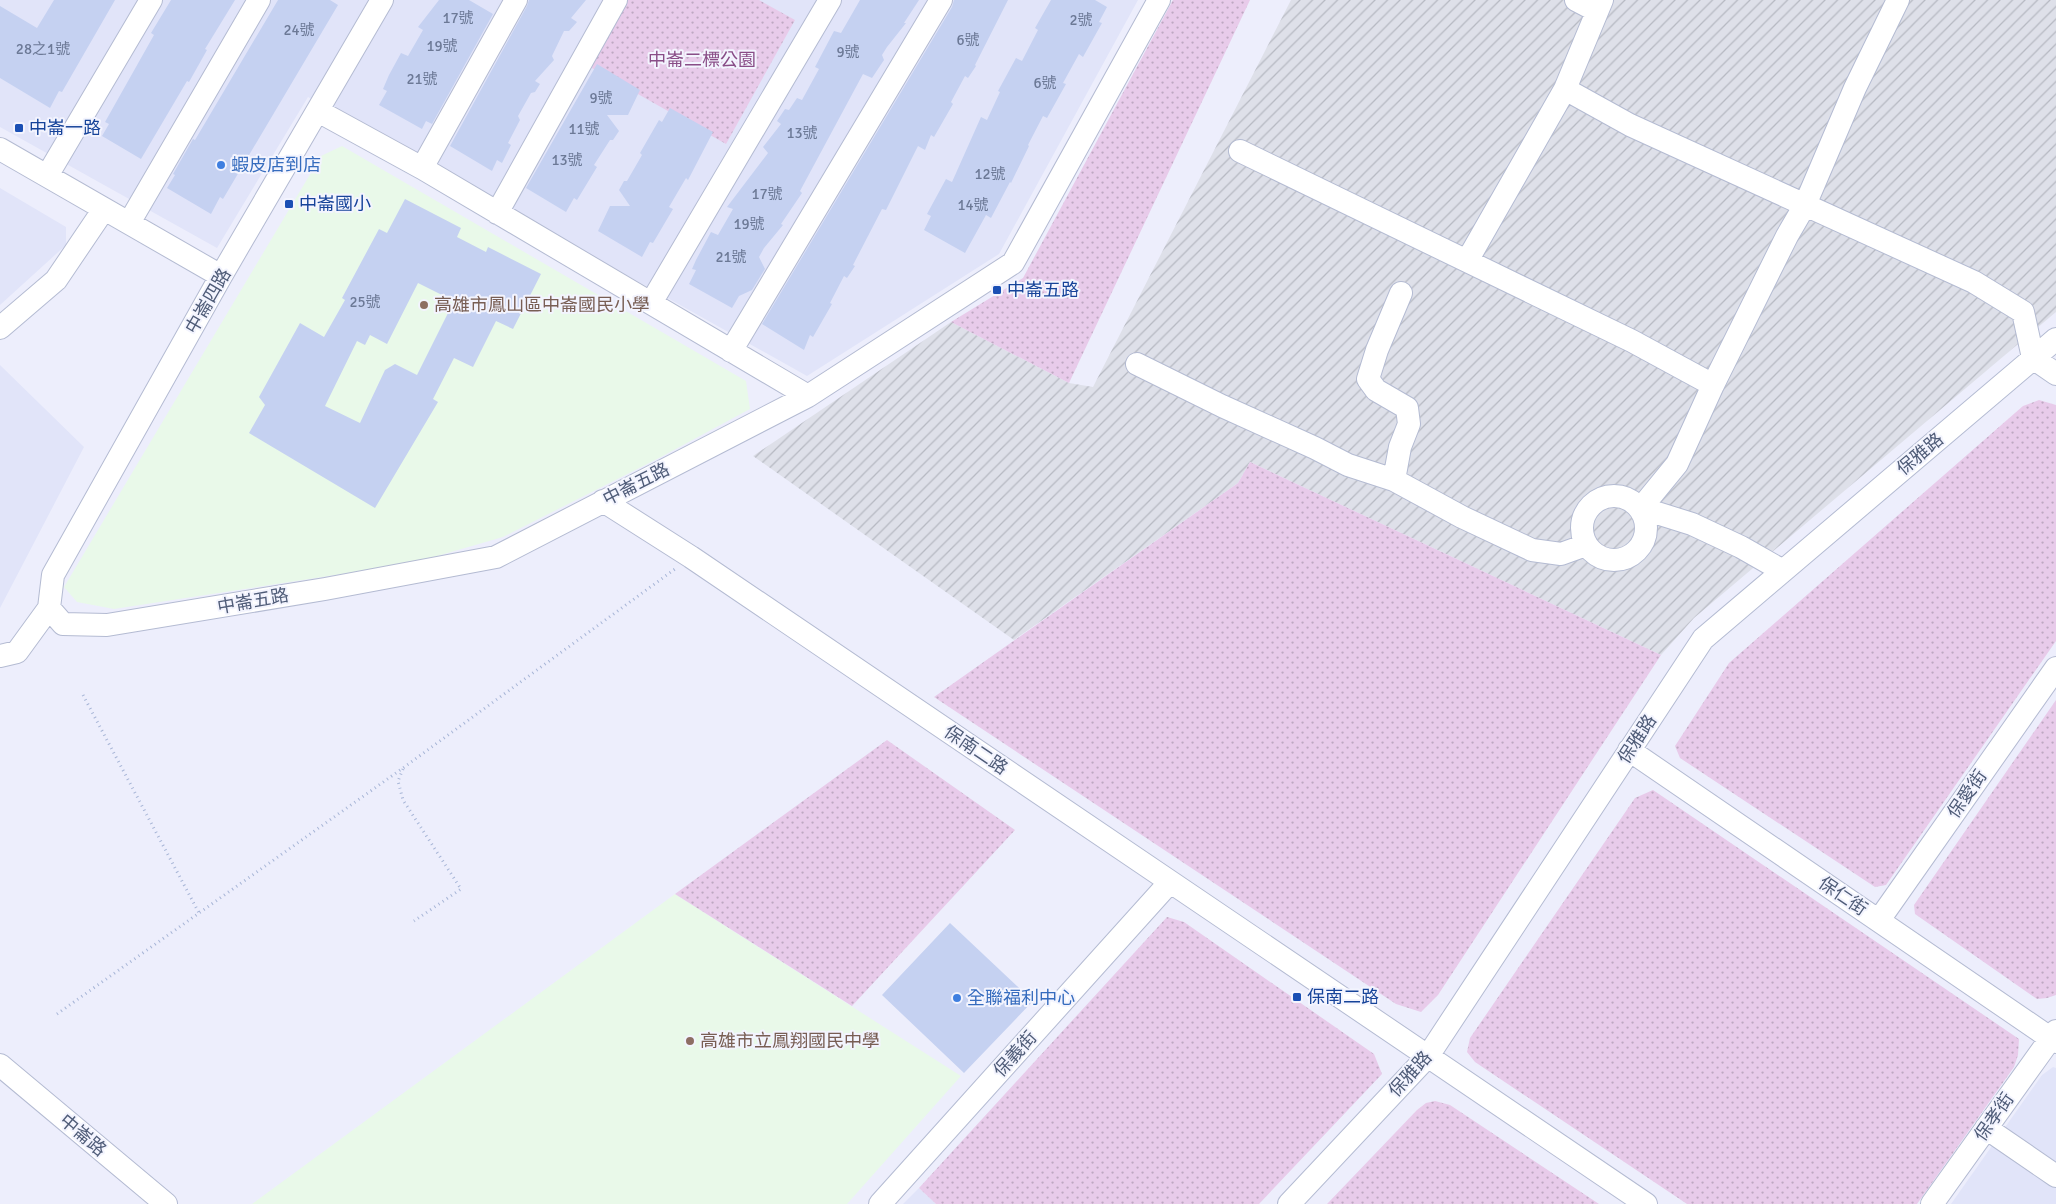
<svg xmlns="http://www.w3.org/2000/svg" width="2056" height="1204" font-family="Signika,'Noto Sans TC',sans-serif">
  <defs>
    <pattern id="industrial-furrows" width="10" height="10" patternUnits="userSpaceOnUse" patternTransform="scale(1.25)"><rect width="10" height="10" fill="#dee0e9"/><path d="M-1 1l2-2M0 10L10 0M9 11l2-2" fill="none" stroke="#b6b9c2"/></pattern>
    <pattern id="grass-dots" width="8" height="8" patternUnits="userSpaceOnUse" patternTransform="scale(1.25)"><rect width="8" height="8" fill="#e8cbea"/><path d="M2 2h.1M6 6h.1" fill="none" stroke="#bea8c2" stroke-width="1.8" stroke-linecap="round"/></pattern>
  </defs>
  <rect width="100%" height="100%" fill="#edeefc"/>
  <path fill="#e1e4f9" d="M 0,0 L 1138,0 L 999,254 L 807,376 L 308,97 L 217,248 L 0,127 Z
    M 0,188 L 66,227 L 66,245 L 0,305 Z
    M 0,365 L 84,447 L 0,608 Z
    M 2053,1067 L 2056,1068 L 2056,1204 L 1951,1204 L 2042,1075 Z
    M 919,1188 L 936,1204 L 903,1204 Z"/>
  <path fill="url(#industrial-furrows)" d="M 1291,0 L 2056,0 L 2056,312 L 1694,618 L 1661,655 L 1250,462 L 1238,483 L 1014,640 L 753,456 L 951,322 L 1069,383 L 1093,387 Z"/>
  <path fill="#e9f9e9" d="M 342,146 L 746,381 L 750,409 L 659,458 L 503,537 L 413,563 L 114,609 L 77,602 L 64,587 L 321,156 Z
    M 675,894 L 961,1076 L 847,1204 L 252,1204 Z"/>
  <path fill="url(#grass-dots)" d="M 621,0 L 759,0 L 795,20 L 726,144 L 585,64 Z
    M 1173,0 L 1250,0 L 1069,383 L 951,322 L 1023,278 Z
    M 2039,400 L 2056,405 L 2056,641 L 1886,885 L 1875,887 L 1680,758 L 1675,746 L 1729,663 L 2023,406 Z
    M 1250,462 L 1661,655 L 1438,995 L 1421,1012 L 1396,1004 L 934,697 L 1238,483 Z
    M 2056,700 L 2056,995 L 2047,998 L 2037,999 L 1915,914 L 1914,905 Z
    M 887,740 L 1015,830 L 852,1006 L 675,894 Z
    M 1653,790 L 2019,1039 L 2018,1055 L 2014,1067 L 1917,1204 L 1687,1204 L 1475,1062 L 1467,1052 L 1470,1038 L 1635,798 Z
    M 1167,917 L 1184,922 L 1374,1054 L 1382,1074 L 1259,1204 L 936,1204 L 919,1188 Z
    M 1435,1101 L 1450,1105 L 1599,1204 L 1327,1204 L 1417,1110 L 1426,1103 Z"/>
  <path fill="#c5d1f1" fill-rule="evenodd" d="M 54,0 L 115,0 L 62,92 L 59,91 L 50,108 L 0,78 L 0,6 L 37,28 Z
    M 171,0 L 235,0 L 205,49 L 207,50 L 189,82 L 187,81 L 141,159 L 102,136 L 109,124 L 105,122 L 154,35 L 151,33 Z
    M 278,0 L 330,0 L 338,5 L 223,199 L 220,197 L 211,214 L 167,188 L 175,175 L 173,174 L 193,139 L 195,140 Z
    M 439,0 L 469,0 L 493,14 L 432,124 L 426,121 L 422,129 L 379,105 L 387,91 L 383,89 L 389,75 L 401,53 L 408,56 L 423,30 L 418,27 Z
    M 529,0 L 586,0 L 571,18 L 577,22 L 569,31 L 564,31 L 552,56 L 554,60 L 535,81 L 540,84 L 535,92 L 531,93 L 518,116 L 520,120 L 508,143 L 511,145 L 502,163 L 497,160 L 492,171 L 450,146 L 527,6 Z
    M 860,0 L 919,0 L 904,23 L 906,23 L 887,47 L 882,55 L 884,60 L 872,78 L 863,74 L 800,191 L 802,193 L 781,224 L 783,225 L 764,248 L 759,257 L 765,269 L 752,290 L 739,296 L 732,308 L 689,284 L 696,270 L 692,269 L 696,260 L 711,232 L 718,235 L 733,209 L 727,207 L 768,153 L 763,147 L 781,124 L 777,121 L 785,109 L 789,110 L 797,98 L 802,100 L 819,69 L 815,67 L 834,31 L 841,33 Z
    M 954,0 L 1008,0 L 975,65 L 976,66 L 968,78 L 965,76 L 951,102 L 953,104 L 934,137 L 931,135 L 925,150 L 918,146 L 886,210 L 882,209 L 853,265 L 855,266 L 847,278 L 844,276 L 830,303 L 832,304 L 813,337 L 810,335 L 804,350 L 762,324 L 952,7 Z
    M 1051,0 L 1095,0 L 1107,7 L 1099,22 L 1102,23 L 1083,57 L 1079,54 L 1063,83 L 1066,84 L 1047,118 L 1043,116 L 1028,145 L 1029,146 L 1011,183 L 1010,182 L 991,218 L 986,215 L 965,253 L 924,230 L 931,216 L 927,214 L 946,179 L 952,182 L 981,117 L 987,120 L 1000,92 L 998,91 L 1016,58 L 1022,61 L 1038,30 L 1035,28 Z
    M 597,64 L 640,90 L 628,115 L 607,115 L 619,131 L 613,140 L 610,140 L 594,165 L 597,167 L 577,200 L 574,198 L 566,212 L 526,188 Z
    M 670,108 L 713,132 L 688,180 L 686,178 L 669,207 L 673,209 L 653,243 L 650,242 L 642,257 L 598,231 L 610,206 L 630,206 L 619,190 L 624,181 L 627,181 L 642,155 L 640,153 L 659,120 L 662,122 Z
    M 405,199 L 461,228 L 457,237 L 486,252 L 488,247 L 541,274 L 513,329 L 496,321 L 473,367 L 454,358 L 433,399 L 438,402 L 375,508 L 249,433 L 265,405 L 259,397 L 300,323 L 324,337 L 345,300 L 342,298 L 379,229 L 387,233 ZM 418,283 L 454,301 L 417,375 L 395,364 L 385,370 L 360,423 L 325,406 L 357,341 L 365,345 L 370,335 L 387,344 Z
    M 950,923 L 1033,1001 L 964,1073 L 882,995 Z"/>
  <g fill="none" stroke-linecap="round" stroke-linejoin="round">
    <defs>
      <path id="minor" d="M 1576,0 L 1597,11
        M 1565,89 L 1630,125 L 1974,282 L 2023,312 L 2033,358 L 2056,374
        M 318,111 L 422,168 L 808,396
        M 0,149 L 221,276
        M 1240,151 L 1632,341 L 1713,385
        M 422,168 L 516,0
        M 47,176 L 151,0
        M 497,213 L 616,0
        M 129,223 L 259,0
        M 1467,261 L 1565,89 L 1602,0
        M 651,303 L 830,0
        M 0,328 L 56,280 L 104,209
        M 731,351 L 941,0
        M 1137,364 L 1222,406 L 1315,448 L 1348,465 L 1394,480 L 1462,517 L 1532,550 L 1561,554 L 1586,545
        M 1394,480 L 1400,447 L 1409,424 L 1407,408 L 1376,390 L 1368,379 L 1377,350 L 1401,293
        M1582 528a32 32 0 1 1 64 0a32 32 0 1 1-64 0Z
        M 603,501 L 691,557 L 1646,1204
        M 1641,508 L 1677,464 L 1713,385 L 1787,236 L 1805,205 L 1855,88 L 1898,0
        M 1641,508 L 1692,524 L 1741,547 L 1783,571
        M 49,608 L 63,624 L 107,625 L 325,589 L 496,557 L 808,396 L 1013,263 L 1159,0
        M 49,608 L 53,575 L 221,276 L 382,0
        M 0,656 L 17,652 L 49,608
        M 1629,750 L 2056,1042
        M 1879,920 L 2056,668
        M 0,1065 L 166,1204
        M 1986,1128 L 2056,1176
        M 880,1204 L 1170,882
        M 1289,1204 L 1428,1056 L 1703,639 L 2056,339
        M 1932,1204 L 2056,1031"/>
    </defs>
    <use href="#minor" stroke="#b4bbd2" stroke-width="24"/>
    <path stroke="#a7b5d6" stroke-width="3" stroke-dasharray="1 4" stroke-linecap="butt" d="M 83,695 L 199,913
      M 403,769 L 398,781 L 403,800 L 461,889 L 414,921
      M 57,1014 L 403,768 L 675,569"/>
    <use href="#minor" stroke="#fff" stroke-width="22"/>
  </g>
  <g fill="#1a4fb4" stroke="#f3f4fe" stroke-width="2">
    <rect x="14" y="123" width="10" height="10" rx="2.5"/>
    <rect x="284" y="199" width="10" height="10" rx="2.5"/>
    <rect x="992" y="285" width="10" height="10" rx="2.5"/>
    <rect x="1292" y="992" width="10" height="10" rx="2.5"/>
  </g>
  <g fill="#3f7fe0" stroke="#f3f4fe" stroke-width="2">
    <circle cx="221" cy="165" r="5"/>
    <circle cx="957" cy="998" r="5"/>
  </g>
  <g fill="#8d6e63" stroke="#f3f4fe" stroke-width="2">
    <circle cx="424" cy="305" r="5"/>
    <circle cx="690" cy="1041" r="5"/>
  </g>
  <g text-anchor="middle" stroke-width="4" stroke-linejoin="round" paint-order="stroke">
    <g font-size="15" fill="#6c7996">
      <text x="458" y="23">17號</text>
      <text x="1081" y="25">2號</text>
      <text x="299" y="35">24號</text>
      <text x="968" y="45">6號</text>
      <text x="442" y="51">19號</text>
      <text x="43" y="54">28之1號</text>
      <text x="848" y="57">9號</text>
      <text x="422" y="84">21號</text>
      <text x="1045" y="88">6號</text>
      <text x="601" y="103">9號</text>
      <text x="584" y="134">11號</text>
      <text x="802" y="138">13號</text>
      <text x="567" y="165">13號</text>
      <text x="990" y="179">12號</text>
      <text x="767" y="199">17號</text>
      <text x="973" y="210">14號</text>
      <text x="749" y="229">19號</text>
      <text x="731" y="262">21號</text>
      <text x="365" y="307">25號</text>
    </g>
    <g font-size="18" fill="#894d87" stroke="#f3f4fe">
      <text x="702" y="66">中崙二標公園</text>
    </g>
    <g font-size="18" fill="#164399" stroke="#f3f4fe" text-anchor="start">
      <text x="29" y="134">中崙一路</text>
      <text x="299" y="210">中崙國小</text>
      <text x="1007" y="296">中崙五路</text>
      <text x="1307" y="1003">保南二路</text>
    </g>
    <g font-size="18" fill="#366cbe" stroke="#f3f4fe" text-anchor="start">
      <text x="231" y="171">蝦皮店到店</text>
      <text x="967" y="1004">全聯福利中心</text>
    </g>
    <g font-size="18" fill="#4f5c78" stroke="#f3f4fe">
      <text transform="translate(208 301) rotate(-60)" y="6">中崙四路</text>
      <text transform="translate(1920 454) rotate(-40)" y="6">保雅路</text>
      <text transform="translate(636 484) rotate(-27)" y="6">中崙五路</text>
      <text transform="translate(253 601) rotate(-10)" y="6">中崙五路</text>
      <text transform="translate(1637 739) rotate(-57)" y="6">保雅路</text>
      <text transform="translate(976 750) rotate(34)" y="6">保南二路</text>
      <text transform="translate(1967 794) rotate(-55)" y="6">保愛街</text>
      <text transform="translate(1843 896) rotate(34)" y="6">保仁街</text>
      <text transform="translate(1015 1054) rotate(-48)" y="6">保義街</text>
      <text transform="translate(1410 1074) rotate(-48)" y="6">保雅路</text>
      <text transform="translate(1994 1117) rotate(-55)" y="6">保孝街</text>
      <text transform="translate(83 1135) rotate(40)" y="6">中崙路</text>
    </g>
    <g font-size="18" fill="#785e54" stroke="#f3f4fe" text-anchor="start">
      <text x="434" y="311">高雄市鳳山區中崙國民小學</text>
      <text x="700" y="1047">高雄市立鳳翔國民中學</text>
    </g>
  </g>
</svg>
